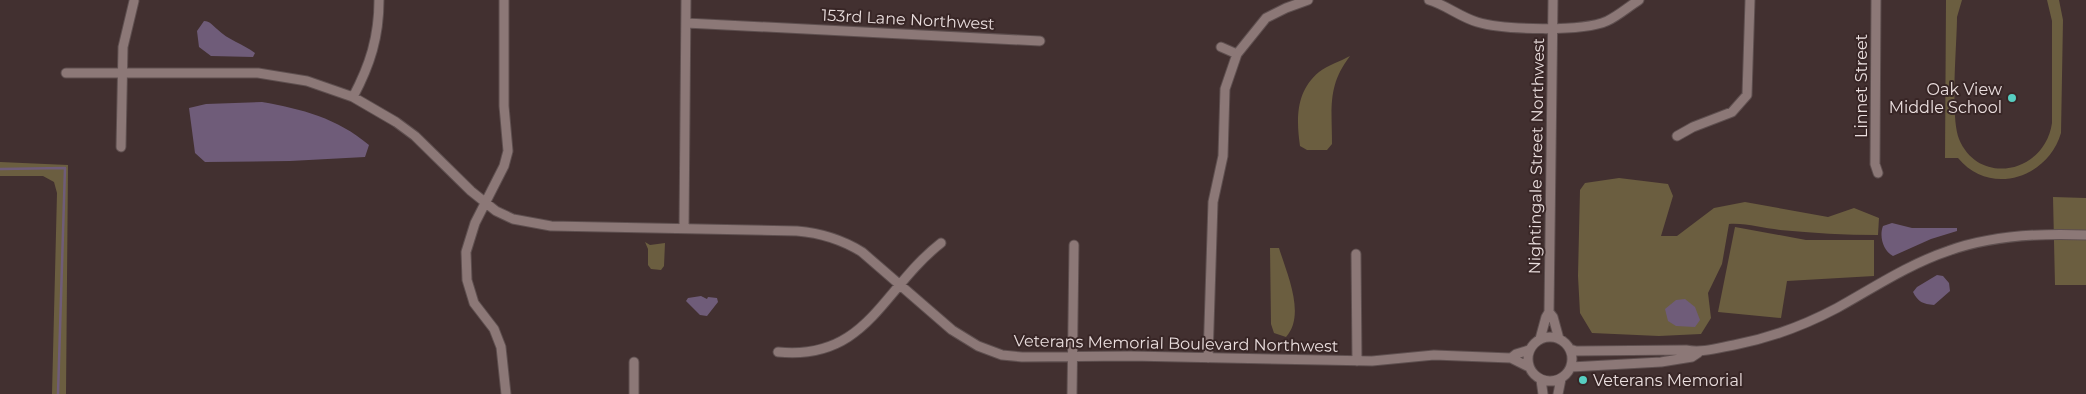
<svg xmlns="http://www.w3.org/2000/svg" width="2086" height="394" font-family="Montserrat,sans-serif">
  <rect width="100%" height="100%" fill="#423030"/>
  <path fill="#6b5e40" d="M 1946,0 L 1962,0 L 1957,17 C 1957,44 1950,117 1959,139 C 1979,187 2045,173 2052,123 L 2052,21 L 2047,0 L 2059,0 L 2063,20 L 2061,133 C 2048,178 1990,197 1958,158 L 1945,158 Z
    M 1350,56 C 1327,86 1332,108 1332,144 L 1327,150 L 1307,150 L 1300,146 C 1296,118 1296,91 1319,72 C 1328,65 1341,61 1350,56 Z
    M 0,162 L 68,165 L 66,394 L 52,394 L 57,193 L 54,182 L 43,176 L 0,176 Z
    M 1619,178 L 1668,184 L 1673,196 L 1661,236 L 1677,236 L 1714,208 L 1745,202 L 1828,217 L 1854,208 L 1879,218 L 1878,235 C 1845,235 1813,233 1780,230 C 1762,228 1747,223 1729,224 L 1722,264 L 1708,293 L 1711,318 L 1701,334 L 1659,336 L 1592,333 L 1580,313 L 1578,276 L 1580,190 L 1585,183 Z
    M 2053,197 L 2086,198 L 2086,285 L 2055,285 Z
    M 1735,227 L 1806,240 L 1874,240 L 1874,276 L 1787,281 L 1781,318 L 1718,312 Z
    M 645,242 L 650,245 L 665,243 L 664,266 L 661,270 L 651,269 L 648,265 L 648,249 Z
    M 1270,248 L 1279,248 C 1287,274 1306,315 1286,337 L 1274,333 L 1271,324 Z"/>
  <path fill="#6f5c79" d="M 204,21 C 210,21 212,25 217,29 C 228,40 243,44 255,53 L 253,57 L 211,56 L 199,47 L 197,31 Z
    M 262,102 C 302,109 337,118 369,145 L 365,157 L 290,161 L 205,162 L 195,153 L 189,108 L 206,104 Z
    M 1892,223 L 1912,228 L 1957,228 L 1957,231 L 1931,239 L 1893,256 C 1883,251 1879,236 1883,226 Z
    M 1937,275 L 1943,276 L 1949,283 L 1950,291 L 1934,305 C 1923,304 1918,302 1913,292 L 1917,287 Z
    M 701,296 L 707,299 L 708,297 L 717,298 L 718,302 L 707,316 L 700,315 L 686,301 L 688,298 Z
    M 1685,299 L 1695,307 L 1700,320 L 1695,327 L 1676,326 L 1668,321 L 1665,309 L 1676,300 Z"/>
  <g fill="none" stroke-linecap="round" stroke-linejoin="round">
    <path stroke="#6f5c79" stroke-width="2.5" d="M 0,169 L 65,168 L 58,394"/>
    <defs>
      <path id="minor" d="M 504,0 L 504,106 L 508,151 L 504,166 L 475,223 L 466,252 L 467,280 L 474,303 L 494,329 L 501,347 L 506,394
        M 1429,0 C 1446,5 1460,17 1477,22 C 1504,30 1582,32 1607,21 C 1618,16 1628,7 1639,0
        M 1553,0 L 1549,312 L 1553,317 L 1559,339
        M 1876,0 L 1875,164 L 1878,173
        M 686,23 L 1040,41
        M 1221,47 L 1237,54
        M 66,73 L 258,73 L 307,81 L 353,97 L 396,122 L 415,136 L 471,191 L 496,211 L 513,219 L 551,226 L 797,231 C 821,233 841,239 862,252 L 952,330 L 978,346 L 1002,355 L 1022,357 L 1131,356 L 1372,361 L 1434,355 L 1511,358 L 1529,367
        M 353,97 C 370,65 379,37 379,0
        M 1677,136 L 1693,127 L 1732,112 L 1747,95 L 1750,0
        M 121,147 L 123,47 L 134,1
        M 684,228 L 686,0
        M 1356,254 L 1357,361
        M1528 359a22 22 0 1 1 44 0a22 22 0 1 1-44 0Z
        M 1540,339 L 1546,317 L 1549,312
        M 1570,349 L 1576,351 L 1686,350 C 1702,353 1718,348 1734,345 C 1770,338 1805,325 1837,308 C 1873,288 1909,264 1948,251 C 1992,235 2040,233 2086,235
        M 778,352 C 867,361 882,289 941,243
        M 1208,358 L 1213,202 L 1223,156 L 1225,89 L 1237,54 L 1266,18 L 1286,8 L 1308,0
        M 1511,358 L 1516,354 L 1529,350
        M 1571,367 L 1661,362 L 1692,357 L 1698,353
        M 1541,380 L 1543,394
        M 634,394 L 634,362
        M 1072,394 L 1074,245
        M 1558,394 L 1561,379"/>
    </defs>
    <use href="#minor" stroke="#5e4f4f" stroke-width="11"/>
    <use href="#minor" stroke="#8c7877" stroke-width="9"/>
  </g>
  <g fill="#57cec1" stroke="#382626" stroke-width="2">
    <circle cx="2012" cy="98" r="5"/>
    <circle cx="1583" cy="380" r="5"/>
  </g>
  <g text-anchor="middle" stroke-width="4" stroke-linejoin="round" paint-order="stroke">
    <g font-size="16" fill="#eadede" stroke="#382626">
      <text transform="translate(908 19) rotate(3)" y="6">153rd Lane Northwest</text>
      <text transform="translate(1861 86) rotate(-90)" y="6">Linnet Street</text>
      <text transform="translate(1536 156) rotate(-89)" y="6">Nightingale Street Northwest</text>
      <text transform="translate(1176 343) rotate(1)" y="6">Veterans Memorial Boulevard Northwest</text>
    </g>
    <g font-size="16" fill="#eadede" stroke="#382626" text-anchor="end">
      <text x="2002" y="95">Oak View<tspan x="2002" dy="18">Middle School</tspan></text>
      <text x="1593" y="386" text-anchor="start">Veterans Memorial</text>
    </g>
  </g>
</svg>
